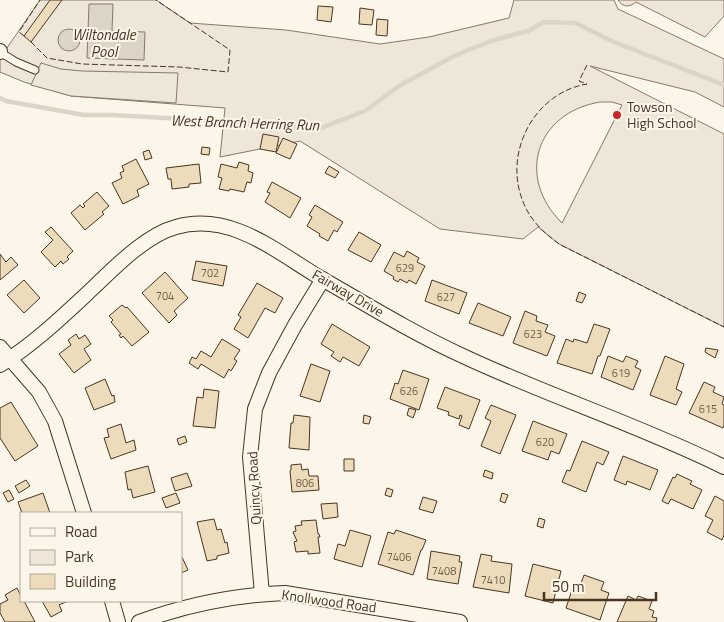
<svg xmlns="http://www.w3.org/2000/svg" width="724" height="622" font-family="'Titillium Web',sans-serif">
  <rect width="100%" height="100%" fill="#fbf6e9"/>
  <path fill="#ede6d9" stroke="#887966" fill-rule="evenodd" d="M 40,0 L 156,0 L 190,23 L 286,30 L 380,44 L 429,37 L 509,18 L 514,0 L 614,0 L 618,9 L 724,59 L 724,107 L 695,92 L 590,66 L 724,134 L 724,327 L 559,244 L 538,227 L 523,239 L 440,229 L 300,141 L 220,157 L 225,108 L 71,96 L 24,82 L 0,72 L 0,58 ZM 600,102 L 612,102 L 622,105 L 562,223 C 516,178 535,113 600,102 Z
    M 618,0 L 724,0 L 724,16 L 705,37 L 636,2 C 630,7 623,8 618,0 Z"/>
  <path fill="#ede7d9" stroke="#887966" d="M 41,63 L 61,69 L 82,71 L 178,73 L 176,103 L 71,96 L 31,85 Z"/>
  <path fill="#dcd4c6" stroke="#887966" d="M 89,4 L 113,4 L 112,31 L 145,32 L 144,60 L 87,58 Z
    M58 40a11 11 0 1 1 22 0a11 11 0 1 1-22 0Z"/>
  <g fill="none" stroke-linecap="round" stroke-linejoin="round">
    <path stroke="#dcd4c6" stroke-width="4.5" d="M 0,98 L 6,101 L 84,115 L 112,115 L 202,120 L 318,129 L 365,111 L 399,86 L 454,56 L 491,41 L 528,31 L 544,22 L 576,23 L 614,42 L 724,85"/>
  </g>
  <path fill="#ecdcbc" stroke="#4a3520" d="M 50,0 L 62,0 L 31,42 L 24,36 Z
    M 318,6 L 333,7 L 331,22 L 317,20 Z
    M 360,8 L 374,10 L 372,25 L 359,24 Z
    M 377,19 L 388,20 L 387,36 L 376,35 Z
    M 263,134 L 279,137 L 276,152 L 260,149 Z
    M 283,138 L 297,144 L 290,159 L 276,153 Z
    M 202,147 L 210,148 L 209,155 L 201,154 Z
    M 149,150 L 152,158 L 145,160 L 143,152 Z
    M 136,159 L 149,184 L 137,190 L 139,196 L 123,204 L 112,183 L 122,178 L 120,173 L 124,171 L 122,166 Z
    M 239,162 L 249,165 L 248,171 L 253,173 L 251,183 L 247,182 L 244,192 L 230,189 L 229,191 L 219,189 L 222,178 L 218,177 L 221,164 L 237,168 Z
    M 199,164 L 201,183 L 189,184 L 189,187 L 172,189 L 171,179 L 168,179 L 166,168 Z
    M 329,166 L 339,172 L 335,178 L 325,173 Z
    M 272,182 L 301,198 L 290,218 L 265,202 L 270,193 L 267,192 Z
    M 97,192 L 109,206 L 102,212 L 104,214 L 85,230 L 71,213 L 80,205 L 83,208 L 85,206 L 83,204 Z
    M 315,205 L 343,222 L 337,232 L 334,230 L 328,241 L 319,236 L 320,234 L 307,226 L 312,217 L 309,215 Z
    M 51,227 L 73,251 L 67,257 L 69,259 L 63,264 L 61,261 L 55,267 L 41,252 L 53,240 L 45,232 Z
    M 359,232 L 381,245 L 371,262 L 348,250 Z
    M 407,251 L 419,258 L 417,262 L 425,266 L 416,284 L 409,280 L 407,283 L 400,279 L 398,282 L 393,279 L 394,277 L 384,271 L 394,252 L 404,257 Z
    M 0,254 L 6,262 L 11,257 L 18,265 L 0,280 Z
    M 196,261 L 227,266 L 223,286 L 192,280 Z
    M 165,272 L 188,298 L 174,311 L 177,315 L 169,323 L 142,293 Z
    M 24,280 L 40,298 L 24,313 L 7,295 Z
    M 432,280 L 467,293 L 459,314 L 425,301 Z
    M 257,283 L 283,298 L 275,313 L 265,308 L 248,338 L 234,329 L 241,317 L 238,315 Z
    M 579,292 L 586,295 L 582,303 L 576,301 Z
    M 478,303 L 511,317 L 503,336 L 469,323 Z
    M 122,305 L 126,308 L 127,307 L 149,332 L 132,346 L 123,336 L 121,338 L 119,335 L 121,334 L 111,322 L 113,320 L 109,316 Z
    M 525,311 L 537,316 L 536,321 L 548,325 L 545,332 L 555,336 L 547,356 L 513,343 Z
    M 332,324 L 370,347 L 359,366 L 343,357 L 340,362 L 331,356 L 334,352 L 321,344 Z
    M 594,324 L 610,329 L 600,356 L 598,356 L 592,374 L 557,363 L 566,339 L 573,342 L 574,339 L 587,343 Z
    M 76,334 L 79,339 L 85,335 L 91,344 L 84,349 L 91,360 L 74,373 L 59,354 L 71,345 L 68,340 Z
    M 222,339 L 240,350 L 234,359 L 237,361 L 231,371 L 229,369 L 224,378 L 201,364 L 198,369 L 189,363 L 192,357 L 196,359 L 201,351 L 211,357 Z
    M 706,348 L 718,350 L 715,358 L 705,352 Z
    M 608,356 L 623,362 L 626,356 L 638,361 L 635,367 L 641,370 L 633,390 L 601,377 Z
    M 665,356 L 684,364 L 676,389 L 682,392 L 676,405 L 650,395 Z
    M 311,364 L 330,371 L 320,402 L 300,396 Z
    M 403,370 L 429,379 L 419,410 L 390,399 L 395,383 L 398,384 Z
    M 105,379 L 112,396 L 114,395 L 115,402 L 94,410 L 85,388 Z
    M 704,382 L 715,387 L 713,392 L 724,397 L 722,404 L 724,405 L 724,425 L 723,428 L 689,413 Z
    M 445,387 L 480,400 L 469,429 L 459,425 L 462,416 L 460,415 L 459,419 L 448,415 L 449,412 L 437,408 Z
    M 204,389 L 219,391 L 215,428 L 193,426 L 197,397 L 203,398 Z
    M 11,402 L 38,446 L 15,461 L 0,438 L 0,408 Z
    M 491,405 L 516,415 L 500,454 L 481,446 L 491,421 L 485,418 Z
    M 409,408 L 416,410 L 413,418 L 407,415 Z
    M 294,415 L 310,417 L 309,450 L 289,448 L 291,423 L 293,423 Z
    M 364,415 L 371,417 L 369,424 L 363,423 Z
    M 533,421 L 567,434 L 559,454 L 551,451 L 548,460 L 522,451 Z
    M 121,424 L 126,443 L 134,440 L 136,450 L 111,459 L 104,438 L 109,437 L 107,429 Z
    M 185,436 L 187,442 L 179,445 L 177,439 Z
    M 582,441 L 609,452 L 603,465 L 597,462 L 586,492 L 562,482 L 567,470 L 570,471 Z
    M 623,456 L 658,470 L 650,490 L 627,481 L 626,485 L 614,480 Z
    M 344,459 L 354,459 L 354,471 L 344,471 Z
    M 301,464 L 302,470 L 308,469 L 309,476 L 318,476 L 319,490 L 292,492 L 290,471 L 291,470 L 291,465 Z
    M 148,466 L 155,492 L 133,498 L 131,489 L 128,490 L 125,472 Z
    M 485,470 L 493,473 L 492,479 L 483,476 Z
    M 187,473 L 192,486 L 175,491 L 171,478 Z
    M 677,474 L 692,481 L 690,484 L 702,490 L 693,509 L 671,499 L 668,504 L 662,501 L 673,477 L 675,478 Z
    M 26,480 L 30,486 L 19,493 L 15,486 Z
    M 387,488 L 393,490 L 391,497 L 385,495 Z
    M 9,490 L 14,499 L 8,502 L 3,493 Z
    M 43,493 L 50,513 L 22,513 L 18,502 Z
    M 176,493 L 180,503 L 166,508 L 162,498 Z
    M 502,493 L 508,495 L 505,503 L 500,501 Z
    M 715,496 L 724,501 L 724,535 L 722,540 L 707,532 L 713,520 L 705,516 Z
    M 423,497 L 437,501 L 433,513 L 419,509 Z
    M 337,503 L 338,517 L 323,519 L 321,504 Z
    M 539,518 L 545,520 L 543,528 L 537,526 Z
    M 214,519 L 217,530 L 221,529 L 225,543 L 227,542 L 229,553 L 217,556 L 217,559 L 207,561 L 197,522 Z
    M 316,520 L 318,534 L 319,534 L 320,537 L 318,537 L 320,553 L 308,554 L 308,551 L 296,552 L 294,542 L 297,541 L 293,532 L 296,531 L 295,526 L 302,525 L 301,521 Z
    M 350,530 L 371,536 L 362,567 L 334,559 L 338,544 L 345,546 Z
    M 396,530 L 426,540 L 422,550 L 421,550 L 413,575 L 378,564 L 388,532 L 394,534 Z
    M 431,551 L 460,556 L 459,562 L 462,562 L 458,584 L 427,579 Z
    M 481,554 L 492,556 L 491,561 L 512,564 L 509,593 L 473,587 Z
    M 181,555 L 188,570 L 181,573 Z
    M 533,564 L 561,571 L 553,603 L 525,596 Z
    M 584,575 L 604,582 L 601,590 L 609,593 L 600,620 L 566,608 L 573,587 L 579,589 Z
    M 17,588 L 21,596 L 21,601 L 24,601 L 35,622 L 5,622 L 0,613 L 0,604 L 8,600 L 5,595 Z
    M 628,596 L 636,600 L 638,596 L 652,601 L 649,609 L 654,611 L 652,617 L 657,618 L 656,622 L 617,622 Z
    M 42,601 L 68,601 L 59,605 L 62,611 L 51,617 Z"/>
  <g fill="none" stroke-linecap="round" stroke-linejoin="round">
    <defs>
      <path id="service" d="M 0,52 L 16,62 L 35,70"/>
      <path id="minor" d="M 0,51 L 0,52
        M 0,347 L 39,392 L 55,421 L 84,513
        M 0,365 C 34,344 64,315 93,288 C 115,267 146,235 176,227 C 232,211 279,254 324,280 C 369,306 415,334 463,356 C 548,396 639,425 724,467
        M 262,594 L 250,457 L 255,409 L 269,373 L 295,325 L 323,279
        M 112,601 L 118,622
        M 139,622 C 186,605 235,595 285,593 L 460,622"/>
    </defs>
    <use href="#service" stroke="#4a3520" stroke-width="9"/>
    <use href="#minor" stroke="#4a3520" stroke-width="16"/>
    <use href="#service" stroke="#fbf6e9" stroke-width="7"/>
    <use href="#minor" stroke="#fbf6e9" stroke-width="14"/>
    <path stroke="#4a3520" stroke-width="1" stroke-dasharray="6 2.5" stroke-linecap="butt" d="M 24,36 L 19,32 L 40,0
      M 31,42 L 47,58 L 82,64 L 179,67 L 228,72 L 230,50 L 156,0
      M 587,65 L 579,81 L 587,84 C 533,93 502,155 524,204 C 531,221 544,233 559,244 L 724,327"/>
  </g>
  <circle fill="#c62828" stroke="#fbf6e9" stroke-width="2" cx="617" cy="115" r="5"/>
  <g text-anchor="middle" stroke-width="4" stroke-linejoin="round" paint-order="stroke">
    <g font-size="11" fill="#725f47">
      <text x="405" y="272">629</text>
      <text x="210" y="277">702</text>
      <text x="165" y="300">704</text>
      <text x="446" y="301">627</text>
      <text x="533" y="338">623</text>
      <text x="621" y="377">619</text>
      <text x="409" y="395">626</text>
      <text x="708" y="413">615</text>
      <text x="545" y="446">620</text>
      <text x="305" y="487">806</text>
      <text x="399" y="561">7406</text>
      <text x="444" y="575">7408</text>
      <text x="493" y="584">7410</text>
    </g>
    <g font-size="14" fill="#4a3520" stroke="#fbf6e9" text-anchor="start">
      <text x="627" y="112">Towson<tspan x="627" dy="16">High School</tspan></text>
    </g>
    <g font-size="14" fill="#4a3520" stroke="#fbf6e9">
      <text transform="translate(348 293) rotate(30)" y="5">Fairway Drive</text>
      <text transform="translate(254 488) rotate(-93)" y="5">Quincy Road</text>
      <text transform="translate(329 601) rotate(8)" y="5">Knollwood Road</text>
    </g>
    <g font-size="15" font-style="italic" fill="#4a3520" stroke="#fbf6e9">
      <text x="104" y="40">Wiltondale<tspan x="104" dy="17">Pool</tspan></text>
      <text transform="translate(245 123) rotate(2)" y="5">West Branch Herring Run</text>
    </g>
  </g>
  <rect x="20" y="512" width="162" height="90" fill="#fbf6e9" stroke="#b4a999"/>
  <rect x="30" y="528" width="25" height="8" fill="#fbf6e9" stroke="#b4a999"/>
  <text x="65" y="537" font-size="15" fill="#4a3520">Road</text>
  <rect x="30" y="550" width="25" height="15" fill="#ede6d9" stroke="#b4a999"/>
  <text x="65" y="562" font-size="15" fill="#4a3520">Park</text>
  <rect x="30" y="574" width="25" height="15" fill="#ecdcbc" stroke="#b4a999"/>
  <text x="65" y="587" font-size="15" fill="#4a3520">Building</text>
  <path d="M544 592v8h112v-8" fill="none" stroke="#4a3520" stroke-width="2.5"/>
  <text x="552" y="592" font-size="15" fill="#4a3520" stroke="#fbf6e9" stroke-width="4" paint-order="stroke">50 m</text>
</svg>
